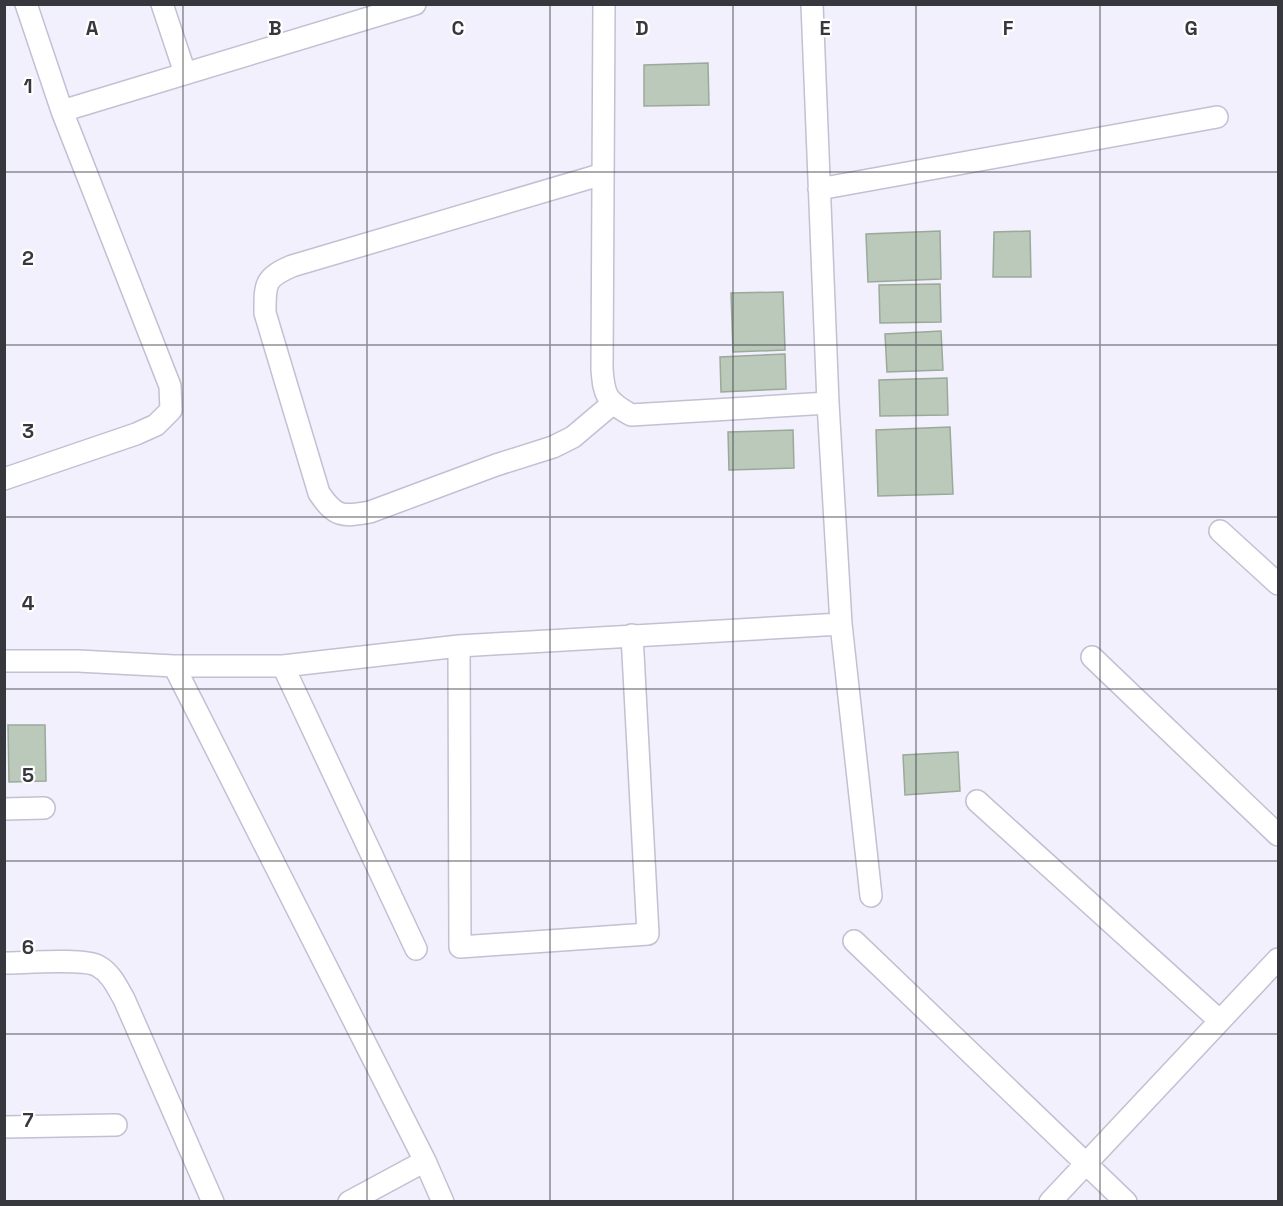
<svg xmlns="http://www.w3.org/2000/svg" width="1283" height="1206" font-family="'Space Grotesk',sans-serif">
  <rect width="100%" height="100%" fill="#f1f0fc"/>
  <path fill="#bac9b9" stroke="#9ba99a" stroke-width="1.5" d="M 708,63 L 709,105 L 644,106 L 644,65 Z
    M 940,231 L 941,279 L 868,282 L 866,234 Z
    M 1030,231 L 1031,277 L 993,277 L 994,232 Z
    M 940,284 L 941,322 L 880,323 L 879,285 Z
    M 783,292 L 785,350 L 733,352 L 731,293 Z
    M 941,331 L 943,370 L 887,372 L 885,334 Z
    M 785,354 L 786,389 L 721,392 L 720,357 Z
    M 947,378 L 948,415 L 880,416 L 879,380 Z
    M 950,427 L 953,494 L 878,496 L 876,430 Z
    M 793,430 L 794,468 L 729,470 L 728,432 Z
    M 8,725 L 45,725 L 46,781 L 9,782 Z
    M 958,752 L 960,791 L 905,795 L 903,755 Z"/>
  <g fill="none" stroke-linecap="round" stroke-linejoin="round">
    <defs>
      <path id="minor" d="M 162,4 L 185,73
        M 604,4 L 602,369 C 604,397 607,401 631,415 L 828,403
        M 812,4 L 828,403 L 841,624 L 871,896
        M 62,111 L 415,4
        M 603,174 L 292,266 C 264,278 265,284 265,313 L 319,493 C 335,517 342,517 370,512 L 496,465 L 553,447 L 573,437 L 612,404
        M 819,189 L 1217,117
        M 4,479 L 136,434 L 156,425 L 171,410 L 170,386 L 62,111 L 26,4
        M 1220,531 L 1278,584
        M 459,646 L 460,947 L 648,934 L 632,635
        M 1092,657 L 1278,835
        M 4,661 L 78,661 L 174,666 L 283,666 L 459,646 L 841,624
        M 174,666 L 425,1161 L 443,1202
        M 283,666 L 416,949
        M 977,801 L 1220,1021
        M 4,809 L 44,808
        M 854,941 L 1126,1202
        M 4,963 C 24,963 84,958 98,966 C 111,973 117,987 124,999 L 213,1202
        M 4,1127 L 116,1125
        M 349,1202 L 425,1161
        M 1050,1202 L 1278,959"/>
    </defs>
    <use href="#minor" stroke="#c2c0d3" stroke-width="24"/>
    <use href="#minor" stroke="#fff" stroke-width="21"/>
  </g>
  <path fill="none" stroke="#37373e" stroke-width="1.5" stroke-opacity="0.55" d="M 183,4 L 183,1202M 367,4 L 367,1202M 550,4 L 550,1202M 733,4 L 733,1202M 916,4 L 916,1202M 1100,4 L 1100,1202M 4,172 L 1278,172M 4,345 L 1278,345M 4,517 L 1278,517M 4,689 L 1278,689M 4,861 L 1278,861M 4,1034 L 1278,1034"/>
  <g font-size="20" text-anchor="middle" font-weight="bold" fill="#37373e" stroke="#fff" stroke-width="4.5" stroke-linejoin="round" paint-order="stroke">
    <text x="92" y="35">A</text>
    <text x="275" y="35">B</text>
    <text x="458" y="35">C</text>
    <text x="642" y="35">D</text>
    <text x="825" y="35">E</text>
    <text x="1008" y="35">F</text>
    <text x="1191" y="35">G</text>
    <text x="28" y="93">1</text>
    <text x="28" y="265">2</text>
    <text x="28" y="438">3</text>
    <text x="28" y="610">4</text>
    <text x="28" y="782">5</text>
    <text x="28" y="954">6</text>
    <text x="28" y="1127">7</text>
  </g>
  <rect width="1283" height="1206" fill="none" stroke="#37373e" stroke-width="12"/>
</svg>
